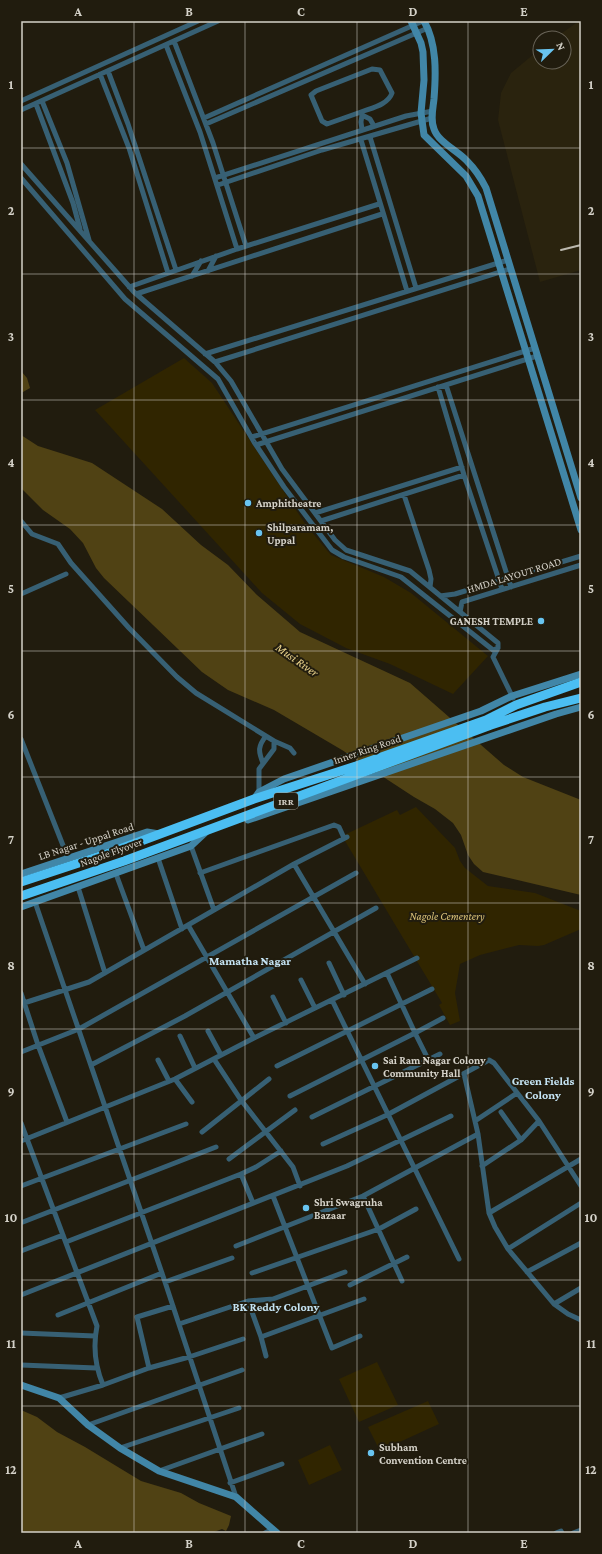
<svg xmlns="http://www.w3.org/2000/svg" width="602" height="1554" font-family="'Crimson Pro',serif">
  <rect width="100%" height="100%" fill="#211c0e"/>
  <path fill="#2a230e" d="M 579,21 L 581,21 L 581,270 L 540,282 L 498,120 L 501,93 L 511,73 L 540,49 L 540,62 L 564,62 L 564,38 L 555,38 Z"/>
  <path fill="#302500" d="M 184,358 L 212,383 L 306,525 L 331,555 L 384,577 L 411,593 L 488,656 L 453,694 L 390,664 L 346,648 L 300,624 L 262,593 L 95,410 Z
    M 416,807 L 455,848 L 460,861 L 465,868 L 488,886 L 535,893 L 581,911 L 581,929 L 544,945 L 538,946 L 519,945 L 480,955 L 460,964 L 455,993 L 460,1021 L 450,1025 L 439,1005 L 442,1003 L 342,836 L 397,810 L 400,815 Z
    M 377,1362 L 398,1405 L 359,1422 L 339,1379 Z
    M 428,1401 L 439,1424 L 380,1451 L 368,1427 Z
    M 330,1445 L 342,1470 L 309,1485 L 298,1460 Z"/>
  <path fill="#504214" d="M 21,371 L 27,378 L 30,388 L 23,392 L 21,391 Z
    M 21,435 L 38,446 L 92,463 L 162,509 L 201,545 L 228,565 L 257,595 L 300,632 L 410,683 L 504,765 L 523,777 L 581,800 L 581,895 L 483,872 L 474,864 L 468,855 L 461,835 L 453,823 L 435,809 L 414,797 L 342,750 L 274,710 L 228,690 L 202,672 L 104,578 L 96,568 L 83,543 L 70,529 L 43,510 L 21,488 Z
    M 21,1410 L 37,1417 L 57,1432 L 85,1447 L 141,1481 L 181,1493 L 199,1503 L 231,1516 L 229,1525 L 226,1531 L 222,1529 L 214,1532 L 217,1533 L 21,1533 Z"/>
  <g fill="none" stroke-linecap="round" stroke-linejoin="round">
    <path stroke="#376074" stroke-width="5" d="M 174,41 L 213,143 L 246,246
      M 166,45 L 200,132 L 237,249
      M 108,71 L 128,124 L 176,270
      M 100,74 L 129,148 L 168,273
      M 21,101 L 198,21
      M 42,101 L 67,163 L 89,240
      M 36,104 L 73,203 L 80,229
      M 21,110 L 218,21
      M 361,112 C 371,108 388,105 392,93 L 380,70 L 372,69 L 316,91 L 311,95 L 322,121 L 327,124 L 361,112 L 362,115
      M 204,118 L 423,21
      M 206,124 L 428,28
      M 362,130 L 361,122 L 362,115 L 370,119 L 374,126
      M 370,137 L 416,288
      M 361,140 L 407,291
      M 21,164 L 134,292 L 215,362 L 231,381 L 282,469 L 335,540 L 346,550 L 410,571 L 498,643 L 498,648 L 493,650 L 401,577 L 344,557 L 332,550 L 284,487 L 254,442 L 218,379 L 125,299 L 21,178
      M 215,178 L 406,116 L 433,111
      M 218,185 L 322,150 L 432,118
      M 208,271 L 216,256
      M 192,276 L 201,261
      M 129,287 L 237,249 L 379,204
      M 136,294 L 382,214
      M 205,354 L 508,260
      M 215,362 L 510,269
      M 446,385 L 511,587
      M 438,387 L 464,475 L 502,589
      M 252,437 L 535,348
      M 256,445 L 537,356
      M 404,495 L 429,570 L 431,579 L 430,587
      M 315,513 L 462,467
      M 21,521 L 32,534 L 58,544 L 71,563 L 129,628 L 177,677 L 196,693 L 274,741
      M 321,521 L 464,475
      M 21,594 L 66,574
      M 440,596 L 455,594 L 581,556
      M 460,612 L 462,602 L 581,565
      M 498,648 L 493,657 L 513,698
      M 21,739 L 68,858
      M 263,763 C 258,751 258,746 266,736
      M 259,792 L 259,769 L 274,749 L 274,741 L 290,748 L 294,753
      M 191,846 L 214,910
      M 158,858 L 182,929
      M 294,864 L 365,984
      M 200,873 L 334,825 L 339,827 L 344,838
      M 116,874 L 144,950
      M 78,887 L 105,973
      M 35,902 L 165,1282 L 236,1497
      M 188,925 L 254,1038
      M 329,963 L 344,995
      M 301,980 L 315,1008
      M 21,993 L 38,1045 L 67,1122
      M 273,997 L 286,1023
      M 332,1000 L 459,1259
      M 24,1003 L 89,982 L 294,864 L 347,837
      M 208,1031 L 221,1055
      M 180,1036 L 195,1068
      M 21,1052 L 79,1029 L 356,873
      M 214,1059 L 241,1100 L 293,1167 L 300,1186
      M 158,1060 L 169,1081
      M 429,1061 L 415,1033 L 443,1018
      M 91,1065 L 185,1016 L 376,908
      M 277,1066 L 432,989
      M 464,1074 L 478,1134 L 489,1213 L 495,1227 L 508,1249 L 554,1304 L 568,1314 L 581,1320
      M 175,1079 L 192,1102
      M 290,1096 L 415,1033 L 387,973
      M 501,1112 L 521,1140
      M 312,1117 L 440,1054
      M 475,1121 L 517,1093
      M 21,1123 L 97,1326 C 93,1346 95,1366 103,1385
      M 202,1132 L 269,1079
      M 21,1141 L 175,1079 L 254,1038 L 417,958
      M 323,1144 L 387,1115 L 489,1060 L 494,1063 L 539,1121 L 581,1186
      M 229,1159 L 295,1110
      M 482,1166 L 521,1140 L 539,1121
      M 21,1186 L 186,1124
      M 273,1196 L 332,1348 L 360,1336
      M 363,1196 L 402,1281
      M 253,1203 L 241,1174 L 256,1167 L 281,1151
      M 489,1213 L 581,1159
      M 23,1222 L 216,1147
      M 66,1242 L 241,1174
      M 236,1246 L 363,1196 L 478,1134
      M 508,1249 L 581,1203
      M 21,1251 L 63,1235
      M 527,1272 L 581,1243
      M 252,1273 L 379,1229 L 416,1209
      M 165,1282 L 232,1258
      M 350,1285 L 407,1257
      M 21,1295 L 347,1166 L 451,1116
      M 248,1301 L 261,1337 L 266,1356
      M 554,1304 L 581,1288
      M 58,1315 L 162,1273
      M 179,1324 L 248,1301 L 273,1299 L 345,1272
      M 21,1333 L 95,1336
      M 261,1337 L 364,1299
      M 21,1365 L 96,1368
      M 149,1368 L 137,1317 L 173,1306
      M 59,1398 L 103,1385 L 149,1368 L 189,1357 L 243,1339
      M 88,1425 L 242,1370
      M 120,1448 L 239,1408
      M 159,1471 L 262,1434
      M 230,1483 L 282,1464
      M 265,1533 L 273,1529
      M 556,1533 L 561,1531 L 562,1533
      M 573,1533 L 581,1530"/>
    <path stroke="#4186a7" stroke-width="7" d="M 411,21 L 421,43 L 423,52 L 424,80 L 421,113 L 424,135 L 466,176 L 478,196 L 581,530
      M 424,21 C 437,44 436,73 434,99 C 433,109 430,120 434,129 C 438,142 458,151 467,161 C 475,169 481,178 486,188 L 581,498
      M 254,799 L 259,792 L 284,779 L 481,711 L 512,696 L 581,674
      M 248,820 L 556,714 L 581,707
      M 21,874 L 147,832 L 159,834
      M 21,907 L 191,846 L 206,832
      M 21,1385 L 59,1398 L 88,1425 L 120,1448 L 159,1471 L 236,1497 L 277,1533"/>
    <path stroke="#4bbef2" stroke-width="9" d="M 21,882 L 109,853 L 254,799 L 356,766 L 486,720 L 516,705 L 581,682
      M 21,896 L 124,861 L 491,725 L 545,707 L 581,698"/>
    <path stroke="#bcb9af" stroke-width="2" d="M 561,250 L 581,245"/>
  </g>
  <path fill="none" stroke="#d4d1c8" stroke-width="1" stroke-opacity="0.55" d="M 134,21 L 134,1533M 245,21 L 245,1533M 357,21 L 357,1533M 468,21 L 468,1533M 21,148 L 581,148M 21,274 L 581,274M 21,400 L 581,400M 21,525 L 581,525M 21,651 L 581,651M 21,777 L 581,777M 21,903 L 581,903M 21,1029 L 581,1029M 21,1154 L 581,1154M 21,1280 L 581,1280M 21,1406 L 581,1406"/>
  <g fill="#68c4f0" stroke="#211c0e" stroke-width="1.5">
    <circle cx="248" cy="503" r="4"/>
    <circle cx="259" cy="533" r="4"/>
    <circle cx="541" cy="621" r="4"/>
    <circle cx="375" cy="1066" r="4"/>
    <circle cx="306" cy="1208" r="4"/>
    <circle cx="371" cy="1453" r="4"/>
  </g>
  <g text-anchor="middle" stroke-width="4" stroke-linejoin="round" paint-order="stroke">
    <rect fill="#211c0e" stroke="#9e9b90" stroke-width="1" x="274" y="793" width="24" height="16" rx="3"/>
    <g font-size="10" font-weight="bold" fill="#d4d1c8">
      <text x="286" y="805">IRR</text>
    </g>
    <g font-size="11" font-weight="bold" fill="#d4d1c8" stroke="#211c0e" text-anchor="start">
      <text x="256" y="507">Amphitheatre</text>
      <text x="267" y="531">Shilparamam,<tspan x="267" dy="13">Uppal</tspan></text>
      <text x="533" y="625" text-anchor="end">GANESH TEMPLE</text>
      <text x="383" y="1064">Sai Ram Nagar Colony<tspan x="383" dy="13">Community Hall</tspan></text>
      <text x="314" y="1206">Shri Swagruha<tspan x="314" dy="13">Bazaar</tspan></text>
      <text x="379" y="1451">Subham<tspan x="379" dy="13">Convention Centre</tspan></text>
    </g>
    <g font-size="11" fill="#d4d1c8" stroke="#211c0e">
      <text transform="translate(514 575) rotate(-17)" y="4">HMDA LAYOUT ROAD</text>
      <text transform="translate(367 749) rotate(-19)" y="4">Inner Ring Road</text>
      <text transform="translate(86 841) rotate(-18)" y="4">LB Nagar - Uppal Road</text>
      <text transform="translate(111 852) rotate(-20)" y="4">Nagole Flyover</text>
    </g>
    <g font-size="11" font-style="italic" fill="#d9c178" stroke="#211c0e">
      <text x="447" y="920">Nagole Cementery</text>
    </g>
    <g font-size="12" font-style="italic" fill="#efd78e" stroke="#211c0e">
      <text transform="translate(297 660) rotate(35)" y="4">Musi River</text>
    </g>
    <g font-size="12" font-weight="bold" fill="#c5e4f4" stroke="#211c0e">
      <text x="250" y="965">Mamatha Nagar</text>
      <text x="543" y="1085">Green Fields<tspan x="543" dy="14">Colony</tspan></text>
      <text x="276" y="1311">BK Reddy Colony</text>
    </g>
  </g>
  <rect width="602" height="1554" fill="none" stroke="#211c0e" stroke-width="44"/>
  <g transform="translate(552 50) rotate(67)"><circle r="19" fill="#211c0e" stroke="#696458"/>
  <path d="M0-3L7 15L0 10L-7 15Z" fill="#68c4f0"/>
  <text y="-6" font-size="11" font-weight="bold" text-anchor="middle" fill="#d4d1c8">N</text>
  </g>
  <rect x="22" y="22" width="558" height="1510" fill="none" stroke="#d4d1c8" stroke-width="1.5"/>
  <g font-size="13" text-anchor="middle" font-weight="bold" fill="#d4d1c8">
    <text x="78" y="16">A</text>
    <text x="189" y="16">B</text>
    <text x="301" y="16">C</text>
    <text x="413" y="16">D</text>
    <text x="524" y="16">E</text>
    <text x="11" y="89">1</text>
    <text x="591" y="89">1</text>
    <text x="11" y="215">2</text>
    <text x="591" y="215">2</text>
    <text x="11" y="341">3</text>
    <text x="591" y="341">3</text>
    <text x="11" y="467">4</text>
    <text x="591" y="467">4</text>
    <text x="11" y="593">5</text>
    <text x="591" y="593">5</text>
    <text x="11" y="719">6</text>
    <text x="591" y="719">6</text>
    <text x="11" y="844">7</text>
    <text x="591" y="844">7</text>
    <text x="11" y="970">8</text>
    <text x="591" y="970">8</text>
    <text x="11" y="1096">9</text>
    <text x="591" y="1096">9</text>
    <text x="11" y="1222">10</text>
    <text x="591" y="1222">10</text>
    <text x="11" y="1348">11</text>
    <text x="591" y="1348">11</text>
    <text x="11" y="1474">12</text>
    <text x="591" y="1474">12</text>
    <text x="78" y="1548">A</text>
    <text x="189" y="1548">B</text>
    <text x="301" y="1548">C</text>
    <text x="413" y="1548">D</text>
    <text x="524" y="1548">E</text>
  </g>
</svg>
